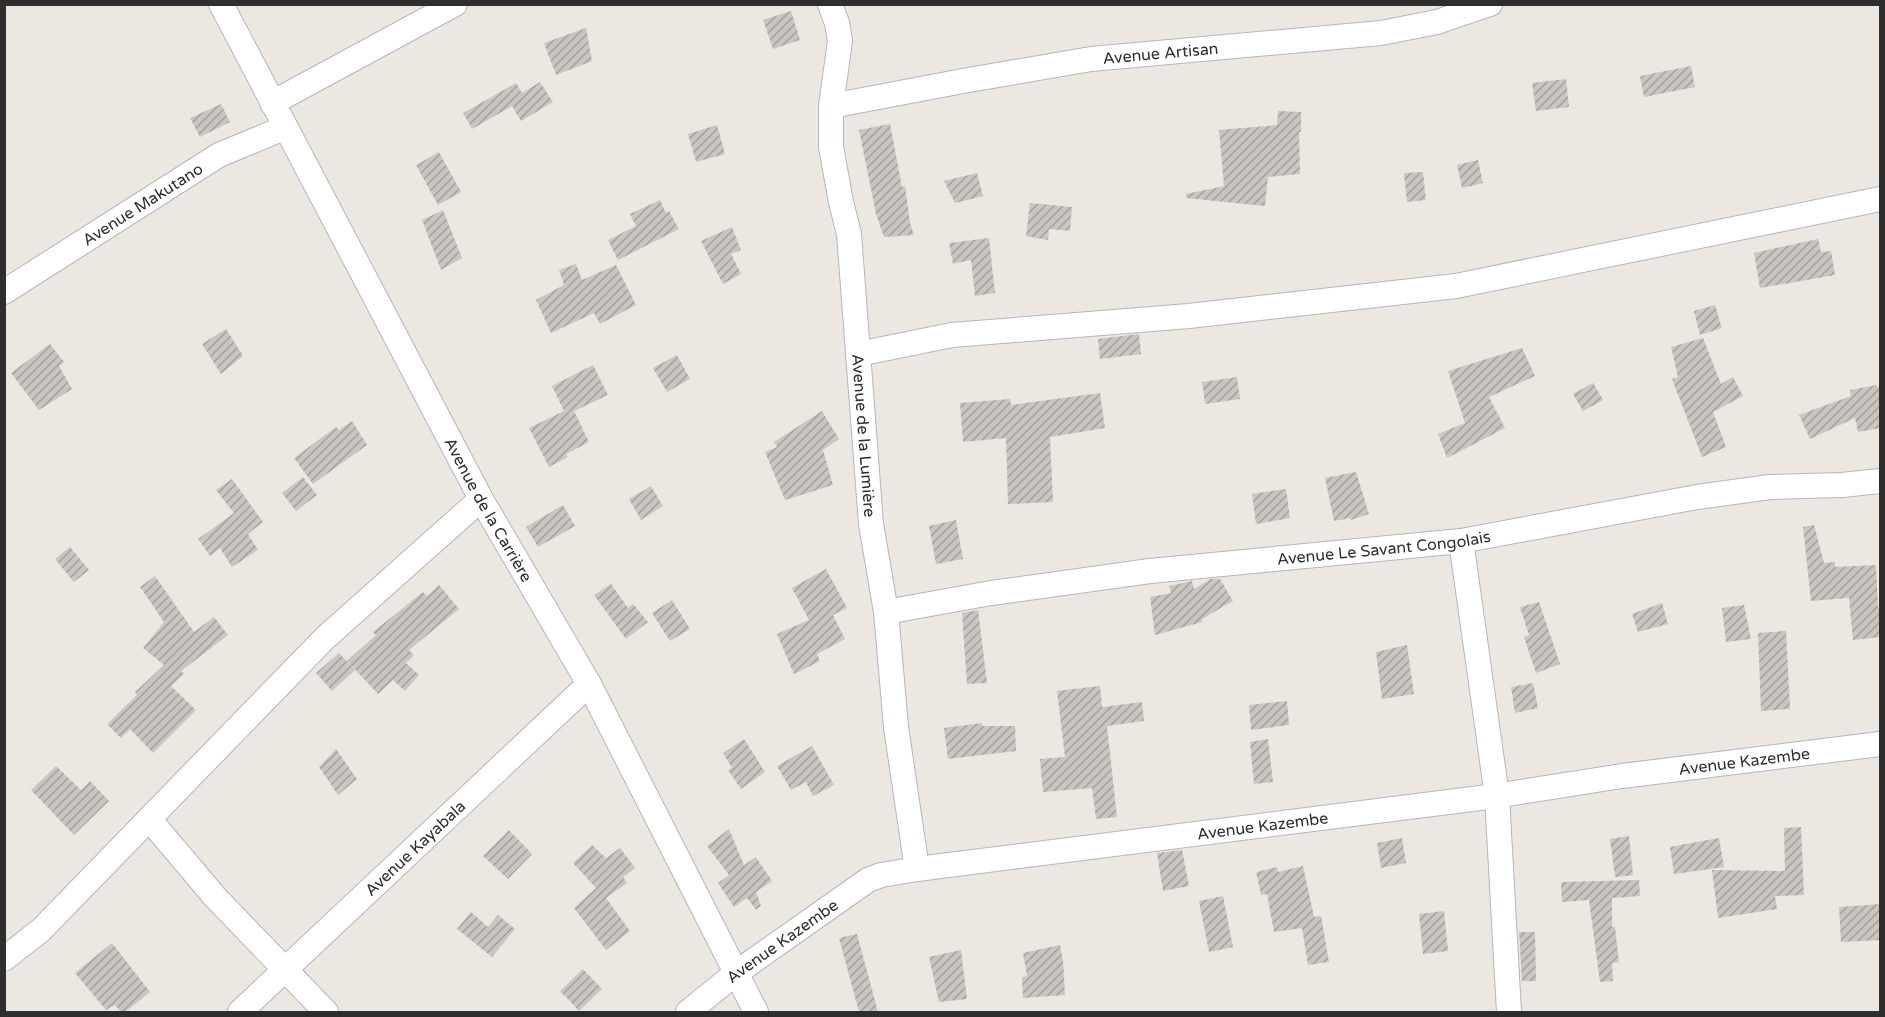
<svg xmlns="http://www.w3.org/2000/svg" width="1885" height="1017" font-family="'Varela Round',sans-serif">
  <defs>
    <pattern id="building-hatch" width="6" height="6" patternUnits="userSpaceOnUse" patternTransform="scale(1.5)"><rect width="6" height="6" fill="#cac5c0"/><path d="M-1 1l2-2M0 6l6-6M5 7l2-2" fill="none" stroke="#a4a09c"/></pattern>
  </defs>
  <rect width="100%" height="100%" fill="#ede7e2"/>
  <path fill="url(#building-hatch)" d="M 791,11 L 800,40 L 773,49 L 763,20 Z
    M 586,28 L 592,61 L 556,75 L 544,43 Z
    M 1691,66 L 1695,87 L 1644,97 L 1640,76 Z
    M 1566,79 L 1569,107 L 1536,111 L 1532,83 Z
    M 540,82 L 553,102 L 521,121 L 512,106 L 472,129 L 463,113 L 516,83 L 522,93 Z
    M 221,104 L 230,122 L 200,137 L 190,118 Z
    M 1278,111 L 1301,112 L 1301,132 L 1299,132 L 1300,174 L 1268,177 L 1265,206 L 1186,198 L 1186,194 L 1224,186 L 1219,130 L 1277,125 Z
    M 890,124 L 902,187 L 905,186 L 910,223 L 914,235 L 884,237 L 876,214 L 859,130 Z
    M 717,125 L 725,154 L 696,162 L 688,134 Z
    M 439,152 L 461,192 L 438,205 L 416,165 Z
    M 1478,160 L 1483,183 L 1462,188 L 1457,165 Z
    M 1423,172 L 1426,200 L 1407,202 L 1404,173 Z
    M 977,173 L 983,196 L 955,203 L 944,181 Z
    M 660,200 L 666,213 L 669,211 L 679,229 L 618,260 L 608,240 L 636,226 L 630,214 Z
    M 1030,203 L 1072,207 L 1070,231 L 1049,229 L 1048,240 L 1026,236 Z
    M 443,210 L 462,258 L 441,270 L 422,220 Z
    M 732,227 L 741,250 L 731,254 L 741,274 L 723,284 L 701,241 Z
    M 989,238 L 995,293 L 975,296 L 971,260 L 953,264 L 949,243 Z
    M 1818,239 L 1821,252 L 1831,251 L 1835,275 L 1760,288 L 1754,253 Z
    M 576,264 L 582,280 L 616,265 L 636,305 L 600,324 L 594,313 L 551,333 L 536,300 L 564,285 L 559,270 Z
    M 1715,305 L 1722,328 L 1700,335 L 1694,311 Z
    M 226,329 L 243,356 L 221,374 L 202,344 Z
    M 1139,334 L 1141,354 L 1100,359 L 1098,339 Z
    M 1703,338 L 1721,384 L 1733,377 L 1743,396 L 1713,412 L 1726,447 L 1702,457 L 1672,379 L 1678,377 L 1671,347 Z
    M 50,344 L 64,362 L 59,366 L 72,389 L 39,410 L 11,373 Z
    M 1522,348 L 1535,376 L 1489,397 L 1505,428 L 1447,458 L 1438,434 L 1465,423 L 1448,371 Z
    M 677,355 L 690,379 L 667,392 L 653,368 Z
    M 593,365 L 608,395 L 574,411 L 589,442 L 566,454 L 568,457 L 549,467 L 529,428 L 564,411 L 552,386 Z
    M 1237,377 L 1240,399 L 1205,404 L 1202,382 Z
    M 1593,383 L 1603,400 L 1583,411 L 1573,394 Z
    M 1877,385 L 1877,387 L 1881,387 L 1881,428 L 1858,432 L 1855,418 L 1810,439 L 1799,415 L 1851,396 L 1850,390 Z
    M 1100,393 L 1105,428 L 1050,437 L 1053,502 L 1008,504 L 1006,438 L 963,442 L 960,403 L 1010,399 L 1011,405 Z
    M 822,411 L 839,439 L 823,450 L 833,485 L 785,500 L 765,452 L 777,447 L 774,442 Z
    M 352,421 L 367,445 L 313,484 L 294,458 L 336,427 L 339,430 Z
    M 1356,472 L 1369,514 L 1351,520 L 1350,518 L 1334,521 L 1325,478 Z
    M 303,477 L 317,495 L 296,511 L 282,493 Z
    M 232,479 L 263,522 L 248,534 L 258,550 L 232,567 L 220,548 L 210,556 L 198,539 L 234,513 L 216,490 Z
    M 651,486 L 663,506 L 641,520 L 629,499 Z
    M 1286,489 L 1290,518 L 1256,524 L 1252,494 Z
    M 563,505 L 575,526 L 538,547 L 526,527 Z
    M 956,520 L 963,559 L 936,564 L 929,526 Z
    M 1814,525 L 1824,563 L 1835,562 L 1835,567 L 1876,565 L 1878,608 L 1881,608 L 1881,637 L 1853,640 L 1849,598 L 1811,601 L 1803,527 Z
    M 70,547 L 89,570 L 74,582 L 55,559 Z
    M 826,569 L 847,608 L 833,615 L 845,639 L 817,654 L 820,661 L 794,674 L 777,634 L 809,620 L 792,588 Z
    M 155,576 L 194,632 L 214,617 L 228,635 L 181,671 L 184,674 L 171,686 L 196,710 L 153,753 L 130,729 L 121,738 L 107,724 L 137,695 L 135,692 L 164,665 L 143,648 L 164,622 L 140,587 Z
    M 1211,579 L 1220,579 L 1233,601 L 1202,619 L 1202,622 L 1155,635 L 1150,597 L 1171,593 L 1169,586 L 1192,581 L 1194,589 Z
    M 611,584 L 628,608 L 633,604 L 648,622 L 626,639 L 594,595 Z
    M 439,585 L 459,609 L 409,650 L 414,655 L 406,663 L 419,675 L 405,691 L 393,680 L 378,694 L 347,661 L 376,635 L 373,632 L 423,592 L 427,596 Z
    M 672,600 L 690,629 L 670,641 L 652,613 Z
    M 1539,602 L 1560,664 L 1536,673 L 1524,637 L 1529,635 L 1520,607 Z
    M 1662,603 L 1668,624 L 1638,632 L 1632,614 Z
    M 1744,605 L 1751,639 L 1726,642 L 1722,608 Z
    M 978,610 L 987,683 L 967,684 L 962,613 Z
    M 1786,631 L 1790,709 L 1761,711 L 1758,633 Z
    M 1407,645 L 1414,694 L 1382,699 L 1376,652 Z
    M 339,653 L 355,670 L 332,691 L 316,673 Z
    M 1533,683 L 1538,708 L 1515,713 L 1511,687 Z
    M 1100,686 L 1102,707 L 1142,702 L 1144,721 L 1107,726 L 1117,817 L 1096,819 L 1092,788 L 1043,792 L 1040,759 L 1065,757 L 1057,691 Z
    M 1287,701 L 1289,725 L 1251,730 L 1249,705 Z
    M 982,723 L 982,726 L 1015,726 L 1016,751 L 948,759 L 944,728 Z
    M 744,739 L 765,772 L 741,789 L 728,770 L 732,768 L 723,753 Z
    M 1268,739 L 1273,782 L 1254,784 L 1250,742 Z
    M 812,746 L 834,785 L 813,796 L 806,782 L 791,790 L 777,766 Z
    M 336,749 L 357,779 L 338,795 L 319,767 Z
    M 56,766 L 81,790 L 90,781 L 109,801 L 74,835 L 31,790 Z
    M 1801,827 L 1804,895 L 1775,896 L 1777,909 L 1718,918 L 1712,870 L 1785,871 L 1784,828 Z
    M 729,829 L 744,865 L 756,857 L 772,881 L 756,892 L 761,906 L 756,910 L 747,898 L 734,907 L 718,883 L 729,875 L 707,846 Z
    M 509,830 L 532,854 L 508,879 L 483,856 Z
    M 1629,836 L 1633,875 L 1615,877 L 1610,839 Z
    M 1402,838 L 1406,863 L 1381,868 L 1377,843 Z
    M 1719,838 L 1724,867 L 1674,874 L 1670,847 Z
    M 592,845 L 606,858 L 620,848 L 635,868 L 623,877 L 627,883 L 606,898 L 630,931 L 606,950 L 574,908 L 596,888 L 573,863 Z
    M 1182,850 L 1189,886 L 1163,891 L 1157,853 Z
    M 1303,866 L 1314,917 L 1321,916 L 1329,962 L 1308,965 L 1302,928 L 1274,932 L 1267,894 L 1261,895 L 1256,872 L 1277,867 L 1278,872 Z
    M 1639,880 L 1640,896 L 1612,898 L 1612,927 L 1615,927 L 1619,962 L 1612,963 L 1613,981 L 1600,982 L 1589,900 L 1562,902 L 1561,882 Z
    M 1223,896 L 1233,947 L 1209,952 L 1199,901 Z
    M 1881,904 L 1881,940 L 1841,942 L 1839,907 Z
    M 1444,911 L 1448,951 L 1423,954 L 1419,914 Z
    M 471,912 L 488,927 L 498,915 L 515,929 L 492,957 L 457,929 Z
    M 1519,932 L 1535,932 L 1536,981 L 1522,981 Z
    M 857,934 L 878,1012 L 859,1012 L 839,938 Z
    M 112,943 L 150,992 L 125,1012 L 121,1012 L 115,1005 L 106,1010 L 75,973 Z
    M 1060,945 L 1063,961 L 1065,995 L 1023,998 L 1022,977 L 1027,976 L 1023,953 Z
    M 961,950 L 967,999 L 939,1002 L 929,957 Z
    M 583,969 L 602,989 L 579,1011 L 560,991 Z"/>
  <g fill="none" stroke-linecap="round" stroke-linejoin="round">
    <defs>
      <g id="minor">
        <path id="s1" d="M 221,4 L 481,499 L 589,684 L 756,1012"/>
        <path id="s2" d="M 830,4 L 837,23 L 840,41 L 831,106 L 831,147 L 841,202 L 849,234 L 871,524 L 886,612 L 896,727 L 917,869"/>
        <path d="M 272,103 L 455,4"/>
        <path id="s3" d="M 831,106 L 963,81 L 1091,59 L 1381,33 L 1437,22 L 1490,4"/>
        <path id="s4" d="M 4,292 L 219,155 L 284,128"/>
        <path d="M 858,354 L 952,335 L 1189,316 L 1456,286 L 1880,199"/>
        <path d="M 1461,541 L 1497,796 L 1509,1012"/>
        <path id="s5" d="M 886,612 L 991,593 L 1150,571 L 1461,541 L 1697,497 L 1770,487 L 1842,485 L 1880,481"/>
        <path d="M 150,820 L 215,897 L 326,1012"/>
        <path d="M 4,959 L 41,930 L 325,638 L 481,499"/>
        <path id="s6" d="M 240,1012 L 589,684"/>
        <path id="s7" d="M 688,1012 L 736,973 L 868,880 L 881,875 L 917,869 L 1488,797 L 1622,776 L 1880,744"/>
      </g>
    </defs>
    <use href="#minor" stroke="#b3b6bc" stroke-width="26"/>
    <use href="#minor" stroke="#fff" stroke-width="24"/>
  </g>
  <g text-anchor="middle" stroke-width="5" stroke-linejoin="round" paint-order="stroke">
    <g font-size="16" fill="#2e2e2e" stroke="#fff">
      <text dy="6" stroke="none"><textPath href="#s3" startOffset="334">Avenue Artisan</textPath></text>
      <text dy="6" stroke="none"><textPath href="#s4" startOffset="164">Avenue Makutano</textPath></text>
      <text dy="6" stroke="none"><textPath href="#s2" startOffset="436">Avenue de la Lumière</textPath></text>
      <text dy="6" stroke="none"><textPath href="#s1" startOffset="572">Avenue de la Carrière</textPath></text>
      <text dy="6" stroke="none"><textPath href="#s5" startOffset="502">Avenue Le Savant Congolais</textPath></text>
      <text dy="6" stroke="none"><textPath href="#s7" startOffset="1108">Avenue Kazembe</textPath></text>
      <text dy="6" stroke="none"><textPath href="#s7" startOffset="622">Avenue Kazembe</textPath></text>
      <text dy="6" stroke="none"><textPath href="#s6" startOffset="240">Avenue Kayabala</textPath></text>
      <text dy="6" stroke="none"><textPath href="#s7" startOffset="118">Avenue Kazembe</textPath></text>
    </g>
  </g>
  <rect width="1885" height="1017" fill="none" stroke="#2e2e2e" stroke-width="12"/>
</svg>
